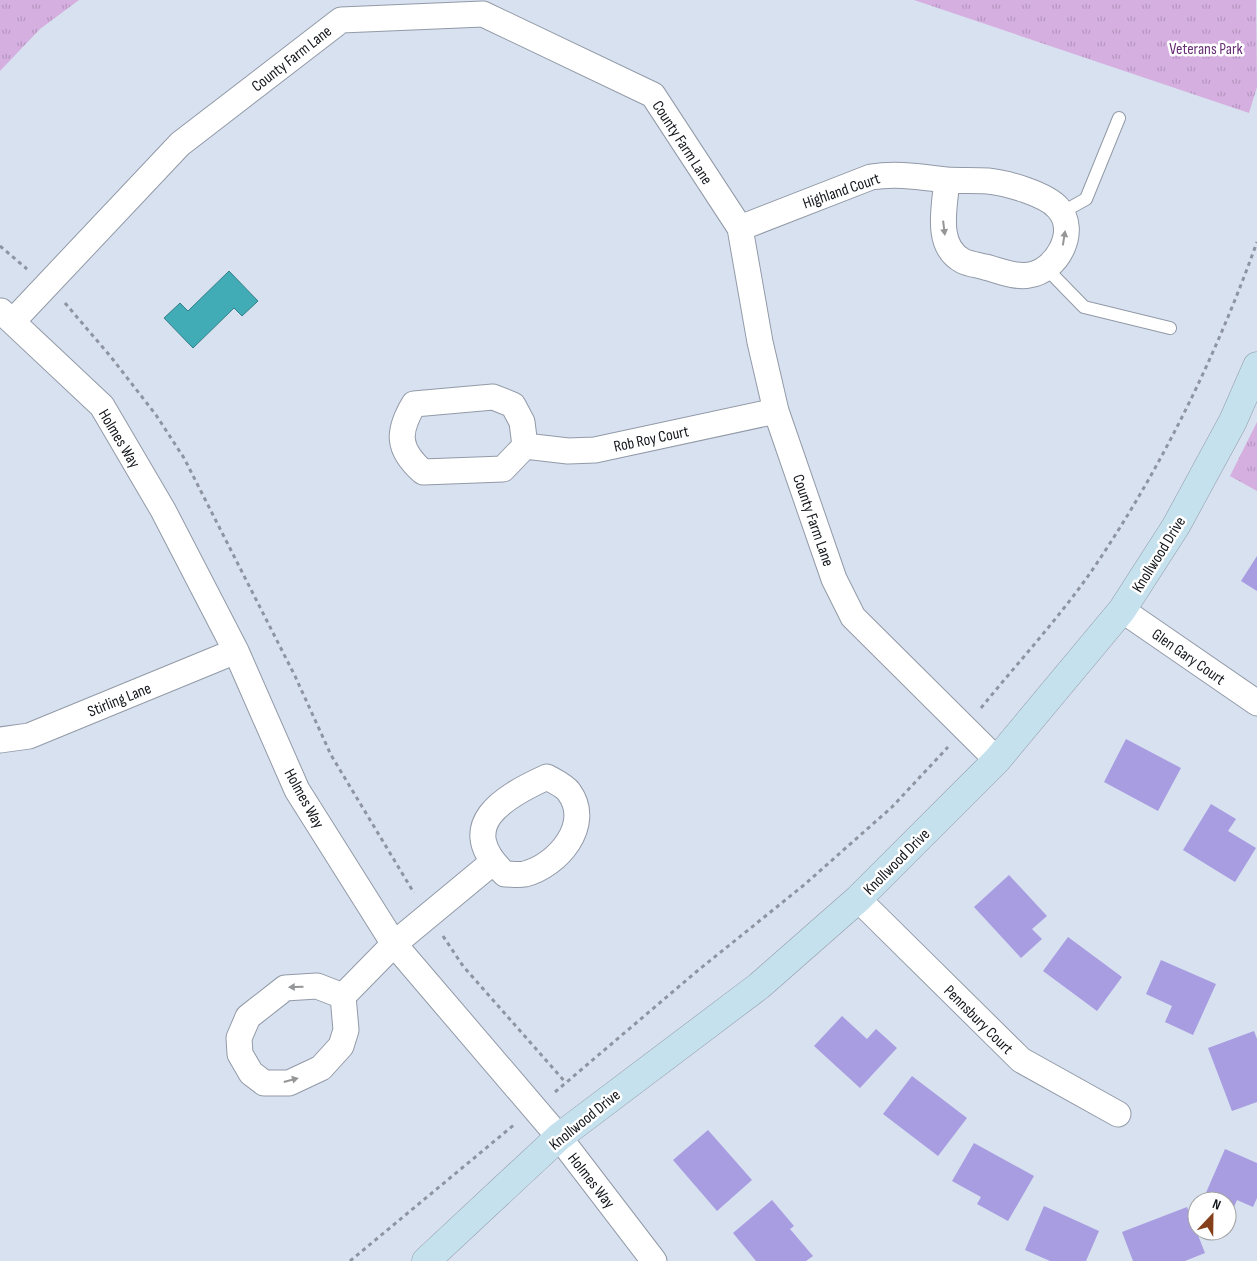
<svg xmlns="http://www.w3.org/2000/svg" width="1257" height="1261" font-family="'Sofia Sans Condensed',sans-serif">
  <defs>
    <pattern id="park-tufts" width="24" height="20" patternUnits="userSpaceOnUse" patternTransform="scale(1.25)"><rect width="24" height="20" fill="#d5afe0"/><path d="M3 7l-1-3M5 7V3M7 7l1-3M15 17l-1-3M17 17v-4M19 17l1-3" fill="none" stroke="#b696c0"/></pattern>
  </defs>
  <rect width="100%" height="100%" fill="#d8e1f0"/>
  <path fill="url(#park-tufts)" d="M 0,0 L 79,0 L 40,29 L 0,71 Z
    M 914,0 L 1256,0 L 1257,87 L 1249,113 Z
    M 1257,422 L 1257,491 L 1230,476 Z"/>
  <path fill="#42acb6" stroke="#347f88" d="M 229,271 L 258,301 L 242,316 L 234,308 L 193,348 L 164,318 L 180,303 L 188,311 Z"/>
  <path fill="#a79de0" d="M 1257,556 L 1257,591 L 1241,581 Z
    M 1126,739 L 1181,768 L 1158,811 L 1104,782 Z
    M 1211,804 L 1236,819 L 1228,831 L 1256,848 L 1235,882 L 1183,850 Z
    M 1009,875 L 1047,916 L 1032,929 L 1042,939 L 1021,958 L 974,907 Z
    M 1068,937 L 1122,977 L 1097,1011 L 1043,971 Z
    M 1161,960 L 1216,984 L 1193,1035 L 1165,1022 L 1172,1006 L 1146,994 Z
    M 842,1016 L 867,1039 L 876,1029 L 897,1048 L 860,1088 L 814,1046 Z
    M 1254,1031 L 1257,1039 L 1257,1102 L 1232,1111 L 1208,1048 Z
    M 912,1076 L 967,1118 L 938,1156 L 883,1114 Z
    M 708,1130 L 752,1180 L 717,1211 L 673,1160 Z
    M 974,1143 L 1034,1176 L 1008,1221 L 977,1204 L 981,1197 L 952,1181 Z
    M 1225,1149 L 1257,1163 L 1257,1198 L 1253,1207 L 1237,1200 L 1234,1207 L 1227,1204 L 1227,1201 L 1220,1201 L 1205,1195 Z
    M 772,1200 L 794,1226 L 790,1229 L 813,1256 L 806,1261 L 756,1261 L 733,1233 Z
    M 1044,1206 L 1099,1231 L 1086,1261 L 1050,1261 L 1025,1250 Z
    M 1187,1207 L 1205,1253 L 1185,1261 L 1133,1261 L 1122,1232 Z"/>
  <g fill="none" stroke-linecap="round" stroke-linejoin="round">
    <defs>
      <path id="lane" d="M 1061,213 L 1086,199 L 1119,118
        M 1046,268 L 1084,307 L 1170,328"/>
      <path id="street" d="M 740,228 L 871,177 C 897,173 920,177 946,180 C 960,181 974,180 988,181 C 1007,183 1046,194 1058,208 C 1079,231 1057,271 1029,275 C 1015,278 998,270 985,267 C 978,265 969,264 963,261 C 934,246 945,205 947,180
        M 1,311 L 102,406 L 163,510 L 236,651 L 297,790 L 394,944 L 559,1137 L 654,1261
        M 14,320 L 180,144 L 341,20 L 483,14 L 653,95 L 740,228 L 760,342 L 776,411 L 834,579 L 853,617 L 997,760
        M 493,397 L 513,405 L 522,422 L 525,446 L 503,469 L 423,472 C 397,449 397,432 414,404 Z
        M 525,446 L 568,451 L 595,450 L 776,411
        M 1122,610 L 1257,703
        M 0,740 L 29,736 L 236,651
        M 547,777 C 554,781 565,786 569,792 C 593,825 557,866 525,874 C 519,875 511,874 505,874 C 453,826 503,797 547,777 Z
        M 858,899 L 1021,1060 L 1118,1114
        M 343,996 L 317,986 L 285,988 L 248,1017 L 239,1038 L 240,1054 L 251,1073 L 264,1083 L 289,1083 L 321,1068 L 341,1046 L 346,1030 L 343,996 L 394,944 L 493,862"/>
      <path id="secondary" d="M 426,1261 L 559,1137 L 759,986 L 858,899 L 997,760 L 1122,610 L 1176,526 L 1233,421 L 1257,366"/>
    </defs>
    <use href="#lane" stroke="#929aa7" stroke-width="14"/>
    <use href="#street" stroke="#929aa7" stroke-width="27"/>
    <use href="#secondary" stroke="#929aa7" stroke-width="29"/>
    <path stroke="#8e94a0" stroke-width="3" stroke-dasharray="4 4" stroke-linecap="butt" d="M 0,246 L 27,269
      M 65,303 L 111,357 L 156,415 L 184,458 L 295,676 L 331,755 L 414,893
      M 981,708 C 1019,661 1061,616 1095,566 C 1163,465 1216,356 1257,242
      M 443,936 L 463,966 L 566,1083
      M 555,1092 L 696,972 L 804,885 L 892,807 L 948,747
      M 350,1261 L 515,1124"/>
    <use href="#lane" stroke="#fff" stroke-width="12"/>
    <use href="#street" stroke="#fff" stroke-width="25"/>
    <use href="#secondary" stroke="#c5e1ee" stroke-width="28"/>
  </g>
  <defs><path id="oneway-solid" d="M-6-.8H1V-3.2L6.5 0L1 3.2V.8H-6Z" transform="scale(1.25)"/></defs>
  <g fill="#959698">
    <use href="#oneway-solid" transform="translate(944 228) rotate(83)"/>
    <use href="#oneway-solid" transform="translate(1064 238) rotate(-81)"/>
    <use href="#oneway-solid" transform="translate(296 987) rotate(178)"/>
    <use href="#oneway-solid" transform="translate(291 1080) rotate(-15)"/>
  </g>
  <g text-anchor="middle" stroke-width="5" stroke-linejoin="round" paint-order="stroke">
    <g font-size="16" fill="#672f75" stroke="#fff">
      <text x="1206" y="54">Veterans Park</text>
    </g>
    <g font-size="16" fill="#13161b" stroke="#fff">
      <text transform="translate(291 58) rotate(-38)" y="6">County Farm Lane</text>
      <text transform="translate(683 142) rotate(57)" y="6">County Farm Lane</text>
      <text transform="translate(841 190) rotate(-19)" y="6">Highland Court</text>
      <text transform="translate(120 438) rotate(59)" y="6">Holmes Way</text>
      <text transform="translate(651 438) rotate(-12)" y="6">Rob Roy Court</text>
      <text transform="translate(814 520) rotate(71)" y="6">County Farm Lane</text>
      <text transform="translate(1158 554) rotate(-58)" y="6">Knollwood Drive</text>
      <text transform="translate(1189 656) rotate(35)" y="6">Glen Gary Court</text>
      <text transform="translate(119 699) rotate(-22)" y="6">Stirling Lane</text>
      <text transform="translate(305 798) rotate(61)" y="6">Holmes Way</text>
      <text transform="translate(896 861) rotate(-45)" y="6">Knollwood Drive</text>
      <text transform="translate(979 1019) rotate(45)" y="6">Pennsbury Court</text>
      <text transform="translate(584 1119) rotate(-39)" y="6">Knollwood Drive</text>
      <text transform="translate(592 1180) rotate(52)" y="6">Holmes Way</text>
    </g>
  </g>
  <g transform="translate(1212 1216) rotate(22)"><circle r="24" fill="#ffffff" stroke="#a1a2a4"/>
  <path d="M0-4L9 19L0 12L-9 19Z" fill="#853f1a"/>
  <text y="-8" font-size="14" font-weight="bold" text-anchor="middle" fill="#13161b">N</text>
  </g>
</svg>
